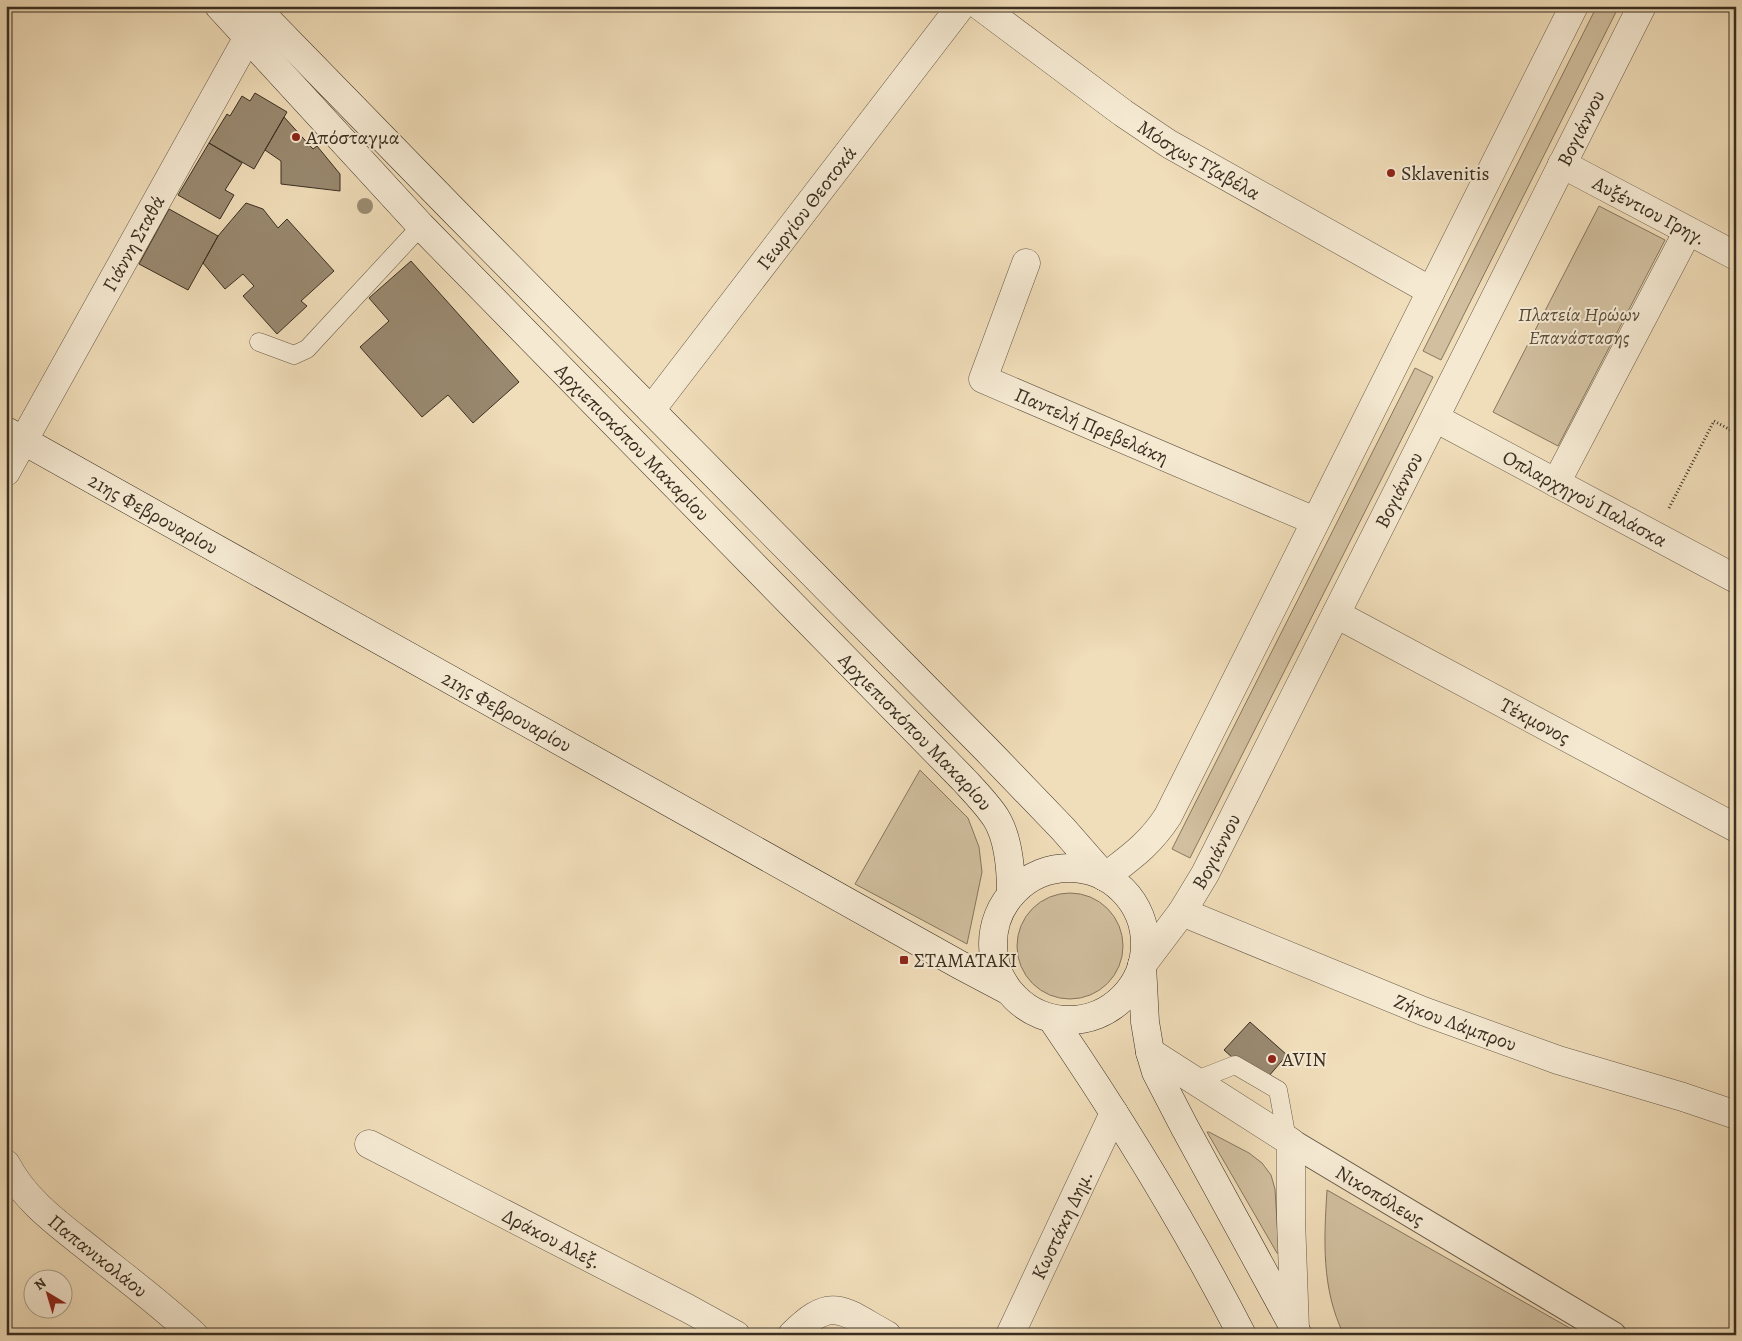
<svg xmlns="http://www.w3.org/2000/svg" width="1742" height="1341" font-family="Alegreya,serif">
  <rect width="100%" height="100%" fill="#f0ddb9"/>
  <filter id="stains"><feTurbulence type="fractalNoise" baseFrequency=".004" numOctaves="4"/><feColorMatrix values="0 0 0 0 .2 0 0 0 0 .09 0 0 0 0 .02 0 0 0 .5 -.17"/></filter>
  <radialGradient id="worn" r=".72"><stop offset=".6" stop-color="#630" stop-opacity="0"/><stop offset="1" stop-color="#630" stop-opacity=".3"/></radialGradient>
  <path fill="#d1bf9f" stroke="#867760" d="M 1597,6 L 1619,6 L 1441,360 L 1423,351 Z
    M 1599,206 L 1665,240 L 1558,446 L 1493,412 Z
    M 1415,368 L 1433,377 L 1190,858 L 1172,849 Z
    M 920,770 L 968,818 L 979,847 L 982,872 L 967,944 L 855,884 Z
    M1017 946a53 53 0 1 1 106 0a53 53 0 1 1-106 0Z
    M 1207,1132 L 1209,1132 L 1249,1153 L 1262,1163 L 1271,1175 L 1275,1189 L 1279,1254 L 1277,1253 Z
    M 1327,1190 L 1582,1335 L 1344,1335 C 1321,1289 1324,1239 1327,1190 Z"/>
  <path fill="#998970" stroke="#3a2f21" d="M 255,93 L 287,112 L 254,169 L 209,143 L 227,114 L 230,116 L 242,96 L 250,101 Z
    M 284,117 L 313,149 L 317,146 L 340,174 L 340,191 L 281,184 L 281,161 L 265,150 Z
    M 209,143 L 242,163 L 225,190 L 234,195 L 220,219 L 178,195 Z
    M 246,203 L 263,209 L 278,228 L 287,219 L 334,271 L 301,301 L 307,306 L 277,334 L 243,296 L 254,286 L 243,274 L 225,289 L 203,263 L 218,236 Z
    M 169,209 L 218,236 L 188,290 L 139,264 Z
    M 411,261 L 519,382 L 473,423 L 448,395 L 422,417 L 360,347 L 389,321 L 369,298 Z
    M 1250,1022 L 1287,1055 L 1262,1084 L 1224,1050 Z"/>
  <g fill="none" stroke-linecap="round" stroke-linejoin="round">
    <defs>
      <path id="service" d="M 259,342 L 294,355 L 307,349 L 421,226
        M 1194,1081 L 1235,1065 L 1278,1090 L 1287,1139"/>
      <g id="pedestrian">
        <path id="s1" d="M 1291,1142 L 1613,1335"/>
      </g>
      <g id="minor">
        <path id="s2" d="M 980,6 L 1123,113 L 1169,144 L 1431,291"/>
        <path id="s3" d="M 1562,164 L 1736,256"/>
        <path id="s4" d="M 1026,263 L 983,379 L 1315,521"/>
        <path id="s5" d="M 651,410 L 961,6"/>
        <path id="s6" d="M 1435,418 L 1736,579"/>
        <path id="s7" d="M 6,472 L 258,19"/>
        <path d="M 1556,483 L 1688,231"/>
        <path id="s8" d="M 1336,614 L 1736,828"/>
        <path id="s9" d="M 1182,912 L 1423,1011 L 1558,1060 L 1683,1097 L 1736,1115"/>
        <path d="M 1150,1052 L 1291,1142 L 1291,1219 L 1295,1329"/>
        <path id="s10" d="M 369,1144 L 687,1308 L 736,1335"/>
        <path id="s11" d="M 6,1164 C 26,1203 64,1228 97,1255 C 130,1281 163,1306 194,1335"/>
        <path d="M 792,1335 C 832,1294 843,1311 887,1335"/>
        <path id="s12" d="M 1010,1335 L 1114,1113"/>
      </g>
      <g id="tertiary">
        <path d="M 1105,877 C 1131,857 1150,844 1168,816 L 1574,6"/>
        <path id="s13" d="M 1142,965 L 1182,912 L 1205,874 L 1642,6"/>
      </g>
      <g id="secondary">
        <path id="s14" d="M 219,6 L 421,226 L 963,779 C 974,791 987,804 996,818 C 1009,839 1011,870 1011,894"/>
        <path d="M 254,6 L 456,213 L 986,749 L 1063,829 L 1105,877"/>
        <path id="s15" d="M 6,431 L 960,965 L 1007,990"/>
        <circle cx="1069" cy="944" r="76"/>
        <path d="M 1142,965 L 1145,1022 L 1150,1052 L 1156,1072 L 1185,1128 L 1298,1335"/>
        <path d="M 1052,1019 C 1121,1120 1186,1226 1242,1335"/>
      </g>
    </defs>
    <use href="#service" stroke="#685a47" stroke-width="19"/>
    <use href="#pedestrian" stroke="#685a47" stroke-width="28"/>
    <use href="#minor" stroke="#685a47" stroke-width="29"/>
    <use href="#tertiary" stroke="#685a47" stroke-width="29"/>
    <use href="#secondary" stroke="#3a2f21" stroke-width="29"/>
    <path stroke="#3a2f21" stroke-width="3" stroke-dasharray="1 2.5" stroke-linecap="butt" d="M 1669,508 L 1714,421 L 1736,433"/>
    <use href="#service" stroke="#f5e9d2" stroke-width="18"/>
    <use href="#pedestrian" stroke="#f5e9d2" stroke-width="26"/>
    <use href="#minor" stroke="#f5e9d2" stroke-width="28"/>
    <use href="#tertiary" stroke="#f5e9d2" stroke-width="28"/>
    <use href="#secondary" stroke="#f5e9d2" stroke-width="28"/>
  </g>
  <circle fill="#9c8d73" cx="365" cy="206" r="8"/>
  <g fill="#8f2418" stroke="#f5e9d2" stroke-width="2">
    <circle cx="296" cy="137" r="5"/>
    <circle cx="1391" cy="173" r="5"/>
    <rect x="899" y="955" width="10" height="10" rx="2.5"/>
    <circle cx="1272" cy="1059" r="5"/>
  </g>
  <g text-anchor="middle" stroke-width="4" stroke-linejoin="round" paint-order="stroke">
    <g font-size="20" fill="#3a2f21" stroke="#f5e9d2">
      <text dy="7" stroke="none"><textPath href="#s13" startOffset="946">Βογιάννου</textPath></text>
      <text dy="7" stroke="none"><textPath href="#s2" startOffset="268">Μόσχως Τζαβέλα</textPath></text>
      <text dy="7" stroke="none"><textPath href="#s5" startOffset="255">Γεωργίου Θεοτοκά</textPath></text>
      <text dy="7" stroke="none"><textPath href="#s3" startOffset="99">Αυξέντιου Γρηγ.</textPath></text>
      <text dy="7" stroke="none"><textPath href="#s7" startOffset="262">Γιάννη Σταθά</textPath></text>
      <text dy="7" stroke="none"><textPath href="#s4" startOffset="242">Παντελή Πρεβελάκη</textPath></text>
      <text dy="7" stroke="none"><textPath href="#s14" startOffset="601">Αρχιεπισκόπου Μακαρίου</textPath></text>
      <text dy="7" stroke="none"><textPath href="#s13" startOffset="541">Βογιάννου</textPath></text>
      <text dy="7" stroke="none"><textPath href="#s6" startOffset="170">Οπλαρχηγού Παλάσκα</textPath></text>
      <text dy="7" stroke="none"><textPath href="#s15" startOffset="169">21ης Φεβρουαρίου</textPath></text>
      <text dy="7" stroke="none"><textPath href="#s15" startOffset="574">21ης Φεβρουαρίου</textPath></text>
      <text dy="7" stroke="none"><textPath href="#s8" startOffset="226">Τέκμονος</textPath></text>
      <text dy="7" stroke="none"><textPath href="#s14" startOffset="1006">Αρχιεπισκόπου Μακαρίου</textPath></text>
      <text dy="7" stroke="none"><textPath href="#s13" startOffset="136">Βογιάννου</textPath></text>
      <text dy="7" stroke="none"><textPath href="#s9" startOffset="295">Ζήκου Λάμπρου</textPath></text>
      <text dy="7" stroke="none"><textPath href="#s1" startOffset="104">Νικοπόλεως</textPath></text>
      <text dy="7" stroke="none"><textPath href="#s12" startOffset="122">Κωστάκη Δημ.</textPath></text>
      <text dy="7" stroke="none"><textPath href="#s10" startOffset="206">Δράκου Αλεξ.</textPath></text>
      <text dy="7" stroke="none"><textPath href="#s11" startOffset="131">Παπανικολάου</textPath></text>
    </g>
    <g font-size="20" fill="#3a2f21" stroke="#f5e9d2" text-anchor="start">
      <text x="306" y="144">Απόσταγμα</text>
      <text x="1401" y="180">Sklavenitis</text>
      <text x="914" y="967">ΣΤΑΜΑΤΑΚΙ</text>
      <text x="1282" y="1066">AVIN</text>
    </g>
    <g font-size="20" font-style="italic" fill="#584c3a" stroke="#f5e9d2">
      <text x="1579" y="321">Πλατεία Ηρώων<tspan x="1579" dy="23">Επανάστασης</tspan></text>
    </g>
  </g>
  <rect width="1742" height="1341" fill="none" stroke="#f0ddb9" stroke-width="25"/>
  <rect x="8" y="8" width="1727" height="1326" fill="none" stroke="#3a2f21" stroke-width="2.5"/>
  <rect x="12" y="12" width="1717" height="1316" fill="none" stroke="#3a2f21"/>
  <g transform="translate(48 1294) rotate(322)"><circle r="24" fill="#f5e9d2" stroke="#aa9f8b"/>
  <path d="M0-4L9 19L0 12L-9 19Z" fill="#8f2418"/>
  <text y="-8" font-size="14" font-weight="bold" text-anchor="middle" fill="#3a2f21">N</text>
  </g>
  <rect width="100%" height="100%" filter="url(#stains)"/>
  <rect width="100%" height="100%" fill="url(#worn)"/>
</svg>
